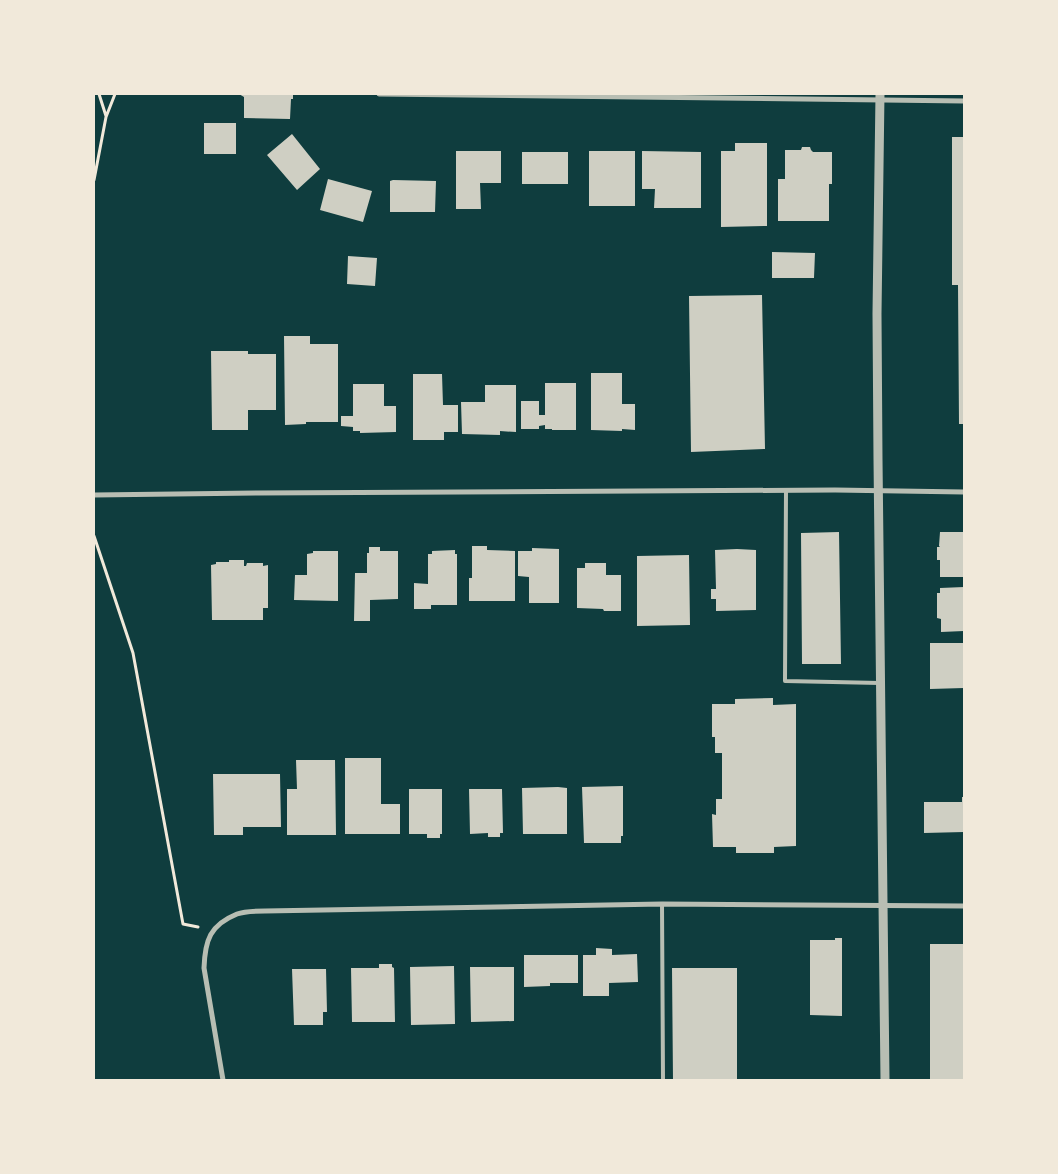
<svg xmlns="http://www.w3.org/2000/svg" width="1058" height="1174" font-family="'Public Sans',sans-serif">
  <rect width="100%" height="100%" fill="#0f3d3e"/>
  <path fill="#cfcfc3" d="M 239,94 L 293,94 L 293,99 L 291,99 L 290,119 L 244,118 L 244,97 Z
    M 204,123 L 236,123 L 236,154 L 204,154 Z
    M 292,134 L 320,169 L 297,190 L 267,155 Z
    M 952,137 L 964,137 L 964,424 L 959,424 L 958,285 L 952,285 Z
    M 735,143 L 767,143 L 767,226 L 721,227 L 721,151 L 735,151 Z
    M 802,147 L 810,147 L 811,150 L 813,152 L 832,152 L 832,184 L 829,184 L 829,221 L 778,221 L 778,179 L 785,179 L 785,150 L 801,150 Z
    M 456,151 L 501,151 L 501,183 L 480,183 L 481,209 L 456,209 Z
    M 589,151 L 635,151 L 635,206 L 589,206 Z
    M 642,151 L 701,152 L 701,208 L 654,208 L 655,189 L 642,189 Z
    M 522,152 L 568,152 L 568,184 L 522,184 Z
    M 328,179 L 372,191 L 363,222 L 320,210 Z
    M 393,180 L 436,181 L 435,212 L 390,212 L 390,181 Z
    M 772,252 L 815,253 L 814,278 L 772,278 Z
    M 348,256 L 377,258 L 375,286 L 347,284 Z
    M 762,295 L 765,449 L 691,452 L 689,296 Z
    M 284,336 L 310,336 L 310,344 L 338,344 L 338,422 L 306,422 L 306,424 L 285,425 Z
    M 211,351 L 248,351 L 248,354 L 276,354 L 276,410 L 248,410 L 248,430 L 212,430 Z
    M 591,373 L 622,373 L 622,404 L 635,404 L 635,430 L 622,429 L 622,431 L 591,430 Z
    M 413,374 L 442,374 L 443,405 L 458,405 L 458,432 L 444,432 L 444,440 L 413,440 Z
    M 545,383 L 576,383 L 576,430 L 552,430 L 552,429 L 545,429 L 545,425 L 539,426 L 539,429 L 521,429 L 521,401 L 539,401 L 539,415 L 545,415 Z
    M 353,384 L 384,384 L 384,406 L 396,406 L 396,432 L 360,433 L 360,431 L 353,431 L 353,427 L 341,426 L 341,416 L 353,416 Z
    M 485,385 L 516,385 L 516,432 L 500,431 L 500,435 L 462,434 L 461,402 L 485,402 Z
    M 839,532 L 841,664 L 802,664 L 801,533 Z
    M 940,532 L 964,532 L 964,577 L 940,577 L 940,560 L 937,560 L 937,547 L 940,547 L 939,546 Z
    M 472,546 L 487,546 L 487,550 L 515,551 L 515,601 L 469,601 L 469,578 L 472,578 Z
    M 369,547 L 380,547 L 380,551 L 398,551 L 398,599 L 370,600 L 370,621 L 354,621 L 355,573 L 367,573 L 367,553 L 369,553 Z
    M 532,548 L 559,549 L 559,603 L 529,603 L 529,577 L 518,576 L 518,551 L 532,551 Z
    M 737,549 L 756,550 L 756,610 L 716,611 L 716,599 L 711,599 L 711,589 L 716,589 L 715,550 Z
    M 455,550 L 455,554 L 457,554 L 457,605 L 431,605 L 431,609 L 414,609 L 414,583 L 428,584 L 428,554 L 432,554 L 432,551 Z
    M 313,551 L 338,551 L 338,601 L 294,600 L 295,575 L 307,575 L 307,554 L 313,553 Z
    M 689,555 L 690,625 L 637,626 L 637,556 Z
    M 229,560 L 244,560 L 244,566 L 246,566 L 247,563 L 263,563 L 263,566 L 268,565 L 268,608 L 263,608 L 263,620 L 212,620 L 211,565 L 216,564 L 216,562 L 229,562 Z
    M 585,563 L 606,563 L 606,575 L 621,575 L 621,611 L 604,611 L 603,609 L 577,608 L 577,568 L 585,568 Z
    M 964,587 L 964,631 L 941,632 L 941,619 L 937,618 L 937,593 L 940,593 L 940,588 Z
    M 930,643 L 964,643 L 964,688 L 930,689 Z
    M 773,698 L 773,705 L 796,704 L 796,846 L 774,847 L 774,853 L 736,853 L 736,847 L 713,847 L 712,814 L 716,815 L 716,799 L 722,799 L 722,753 L 715,753 L 715,737 L 712,737 L 712,704 L 735,704 L 735,699 Z
    M 345,758 L 381,758 L 381,804 L 400,804 L 400,834 L 345,834 Z
    M 296,760 L 335,760 L 336,835 L 287,835 L 287,789 L 297,789 Z
    M 213,774 L 280,774 L 281,827 L 243,827 L 243,835 L 214,835 Z
    M 623,786 L 623,836 L 621,836 L 621,843 L 584,843 L 582,787 Z
    M 558,787 L 567,788 L 567,834 L 523,834 L 522,788 Z
    M 409,789 L 442,789 L 442,834 L 440,834 L 440,838 L 427,838 L 427,834 L 409,834 Z
    M 469,789 L 502,789 L 503,833 L 500,833 L 500,837 L 488,837 L 488,833 L 470,834 Z
    M 962,797 L 964,797 L 964,832 L 924,833 L 924,802 L 962,802 Z
    M 835,938 L 842,938 L 842,1016 L 810,1015 L 810,940 L 835,940 Z
    M 930,944 L 964,944 L 964,1080 L 930,1080 Z
    M 596,948 L 612,949 L 612,955 L 637,954 L 638,982 L 609,983 L 609,996 L 583,996 L 583,955 L 596,955 Z
    M 524,955 L 578,955 L 578,983 L 550,983 L 550,986 L 524,987 Z
    M 379,964 L 392,964 L 392,967 L 394,968 L 395,1022 L 352,1022 L 351,968 L 379,968 Z
    M 454,966 L 455,1024 L 411,1025 L 410,967 Z
    M 470,967 L 514,967 L 514,1021 L 471,1022 Z
    M 672,968 L 737,968 L 737,1080 L 673,1080 Z
    M 292,969 L 326,969 L 327,1012 L 323,1012 L 323,1025 L 294,1025 Z"/>
  <g fill="none" stroke-linecap="round" stroke-linejoin="round">
    <path stroke="#f1e9da" stroke-width="3" d="M 99,94 L 106,116
      M 94,180 L 106,117 L 115,94
      M 94,536 L 133,653 L 183,924 L 198,927"/>
    <path stroke="#b8beb3" stroke-width="4" d="M 786,491 L 785,681 L 880,683
      M 662,904 L 663,1080"/>
    <path stroke="#b8beb3" stroke-width="5" d="M 379,94 L 964,101
      M 94,495 L 258,493 L 835,490 L 964,492
      M 223,1080 L 204,968 C 205,940 210,925 237,914 C 245,911 256,911 265,911 L 662,904 L 964,906"/>
    <path stroke="#b8beb3" stroke-width="9" d="M 880,94 L 877,314 L 878,459 L 885,1080"/>
  </g>
  <rect width="1058" height="1174" fill="none" stroke="#f1e9da" stroke-width="190"/>
</svg>
